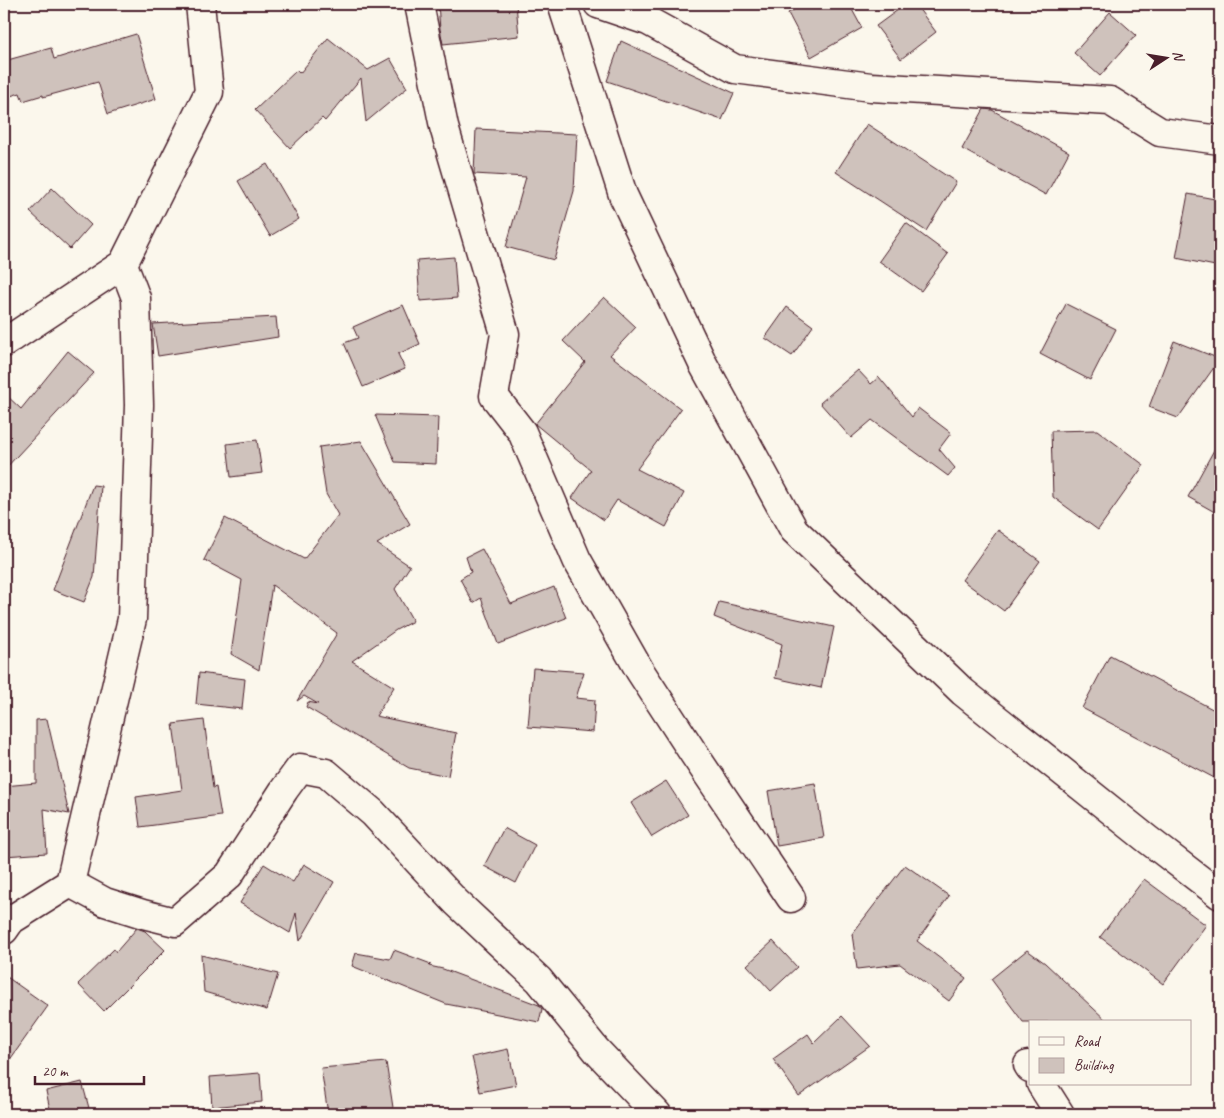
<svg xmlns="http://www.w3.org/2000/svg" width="1224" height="1118" font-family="Caveat,sans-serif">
  <rect width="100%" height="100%" fill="#fbf7ec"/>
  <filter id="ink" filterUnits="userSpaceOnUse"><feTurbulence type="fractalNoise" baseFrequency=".02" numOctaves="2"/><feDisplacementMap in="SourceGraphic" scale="10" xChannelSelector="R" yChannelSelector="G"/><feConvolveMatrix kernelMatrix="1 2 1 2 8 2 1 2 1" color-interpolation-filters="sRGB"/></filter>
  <g filter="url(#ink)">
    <path fill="#cfc2bc" stroke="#4a1f2b" d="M 438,4 L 516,4 L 519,36 L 443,44 L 440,29 Z
      M 805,4 L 849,4 L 862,28 L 811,57 L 788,13 Z
      M 906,4 L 915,4 L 936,32 L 901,59 L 876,26 Z
      M 1110,12 L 1136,35 L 1100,76 L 1074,53 Z
      M 136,34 L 156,99 L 108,114 L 98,82 L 43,97 L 43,95 L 23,101 L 20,93 L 4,98 L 4,61 L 51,48 L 54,59 Z
      M 328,38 L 368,70 L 390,58 L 407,88 L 366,122 L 361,78 L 325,121 L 322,118 L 290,148 L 255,110 L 297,70 L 300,73 Z
      M 621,41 L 734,93 L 722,120 L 607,81 Z
      M 984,109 L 992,110 L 1069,152 L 1046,195 L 962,149 Z
      M 867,124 L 956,182 L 926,231 L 836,172 Z
      M 476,129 L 577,134 L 574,191 L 554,260 L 506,247 L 526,177 L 474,174 Z
      M 267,164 L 299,219 L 270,236 L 238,181 Z
      M 52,188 L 91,225 L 70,249 L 30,212 Z
      M 1188,194 L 1220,200 L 1220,267 L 1176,258 Z
      M 906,223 L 948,254 L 921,291 L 879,261 Z
      M 454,257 L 457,298 L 420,301 L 417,260 Z
      M 604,297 L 636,327 L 610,355 L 681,409 L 637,469 L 684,493 L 666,527 L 617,500 L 604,520 L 572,498 L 591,470 L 535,424 L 585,362 L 563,341 Z
      M 1066,304 L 1116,329 L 1090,380 L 1040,354 Z
      M 403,305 L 420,344 L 398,354 L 405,369 L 363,387 L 344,343 L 358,338 L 353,327 Z
      M 787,307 L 813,326 L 792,356 L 765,338 Z
      M 276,317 L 278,337 L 158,356 L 153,324 Z
      M 1174,341 L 1220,359 L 1178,418 L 1149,407 Z
      M 68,351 L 94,373 L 4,470 L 4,393 L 21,409 Z
      M 858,370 L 871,384 L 879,377 L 912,417 L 918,408 L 951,433 L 939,449 L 955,468 L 948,476 L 872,420 L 851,438 L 820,403 Z
      M 375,415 L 438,417 L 436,464 L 395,462 Z
      M 1097,430 L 1144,465 L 1098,530 L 1053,497 L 1051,431 Z
      M 1220,439 L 1220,515 L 1188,497 Z
      M 257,440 L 262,473 L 231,477 L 227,444 Z
      M 361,441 L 410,524 L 377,544 L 410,566 L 395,589 L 413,621 L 396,630 L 352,661 L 394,687 L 376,716 L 456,733 L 448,776 L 409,768 L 306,707 L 308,702 L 318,704 L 304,696 L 297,701 L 337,633 L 272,585 L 259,670 L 231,654 L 242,580 L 204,560 L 225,518 L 304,559 L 338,515 L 326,494 L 319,447 Z
      M 93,485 L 101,486 L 94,577 L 84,602 L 53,590 Z
      M 998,530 L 1040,561 L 1004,611 L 962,580 Z
      M 482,549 L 511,604 L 554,587 L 566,618 L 498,644 L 481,598 L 473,603 L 460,579 L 471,572 L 466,557 Z
      M 719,602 L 834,627 L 821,688 L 775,678 L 782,644 L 714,617 Z
      M 1110,655 L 1220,713 L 1220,781 L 1082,708 Z
      M 533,668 L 584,672 L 576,698 L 595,700 L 593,732 L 528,727 Z
      M 199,673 L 245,679 L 242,709 L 196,704 Z
      M 47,719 L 69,814 L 44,809 L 47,853 L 4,856 L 4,786 L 36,783 L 36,720 Z
      M 204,720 L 213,788 L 216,787 L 221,816 L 140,827 L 136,797 L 182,790 L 173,724 Z
      M 666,781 L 688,815 L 652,837 L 631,803 Z
      M 815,783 L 824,838 L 777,846 L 768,791 Z
      M 504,828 L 535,845 L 516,883 L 484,866 Z
      M 264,864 L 293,882 L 304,864 L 334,882 L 300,941 L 296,913 L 290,933 L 240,903 Z
      M 905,865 L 949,896 L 917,941 L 966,978 L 949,1001 L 900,964 L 857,969 L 852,934 Z
      M 1144,879 L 1206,925 L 1163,984 L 1100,937 Z
      M 137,928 L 145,931 L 165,950 L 104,1011 L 78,984 L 114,949 L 116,952 Z
      M 773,941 L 797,967 L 771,991 L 747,965 Z
      M 394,950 L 431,964 L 429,966 L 443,969 L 539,1005 L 542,1009 L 539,1022 L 446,1004 L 352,966 L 356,953 L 390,959 Z
      M 1027,950 L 1045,963 L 1108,1022 L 1023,1022 L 991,979 Z
      M 201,955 L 278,974 L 267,1010 L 204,992 Z
      M 4,975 L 48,1006 L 4,1068 Z
      M 842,1016 L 870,1046 L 799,1096 L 773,1059 L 808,1034 L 814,1043 Z
      M 508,1049 L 516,1085 L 480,1092 L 472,1057 Z
      M 386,1062 L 394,1114 L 328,1114 L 321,1068 Z
      M 260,1073 L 262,1102 L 212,1107 L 210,1077 Z
      M 82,1082 L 89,1108 L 63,1114 L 51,1114 L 46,1091 Z"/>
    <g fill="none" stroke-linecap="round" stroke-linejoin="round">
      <defs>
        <path id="minor" d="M 419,4 L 444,127 L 505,334 L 494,396 L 522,432 L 577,560 L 640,671 L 694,754 L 791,898
          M 562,4 L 623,195 L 703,364 L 794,530 L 963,692 L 1147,839 L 1220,895
          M 598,4 L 648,21 L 735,69 L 871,87 L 1110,101 L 1160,132 L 1220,140
          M 4,343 L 123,264 L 209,92 L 200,4
          M 70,883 L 132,619 L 139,405 L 136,298 L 123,264
          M 4,930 L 11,920 L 70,883 L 105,902 L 143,914 L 175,922 L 229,875 L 284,790 L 300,768 L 326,773 L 373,813 L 456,902 L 539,980 L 597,1051 L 657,1114
          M 1028,1065 L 1030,1068
          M 1041,1084 L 1060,1114"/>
      </defs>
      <use href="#minor" stroke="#4a1f2b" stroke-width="31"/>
      <use href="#minor" stroke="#fbf7ec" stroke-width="28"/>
    </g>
  </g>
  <rect width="1224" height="1118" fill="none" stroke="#fbf7ec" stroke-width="20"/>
  <rect x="10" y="10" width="1204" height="1098" fill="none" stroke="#4a1f2b" stroke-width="2" filter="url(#ink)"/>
  <rect x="1029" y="1020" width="162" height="65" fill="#fbf7ec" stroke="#b4a19f"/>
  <rect x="1039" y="1037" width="25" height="8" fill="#fbf7ec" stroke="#b4a19f"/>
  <text x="1074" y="1046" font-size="15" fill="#4a1f2b">Road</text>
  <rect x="1039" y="1058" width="25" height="15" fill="#cfc2bc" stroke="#b4a19f"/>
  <text x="1074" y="1070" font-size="15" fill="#4a1f2b">Building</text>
  <g transform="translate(1166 58) rotate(78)" stroke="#fbf7ec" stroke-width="4" paint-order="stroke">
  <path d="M0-4L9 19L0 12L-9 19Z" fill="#4a1f2b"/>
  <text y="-8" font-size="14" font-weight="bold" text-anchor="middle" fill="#4a1f2b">N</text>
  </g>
  <path d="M35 1076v8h109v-8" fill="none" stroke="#4a1f2b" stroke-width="2.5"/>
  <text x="42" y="1076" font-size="15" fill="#4a1f2b" stroke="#fbf7ec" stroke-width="4" paint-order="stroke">20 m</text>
</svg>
